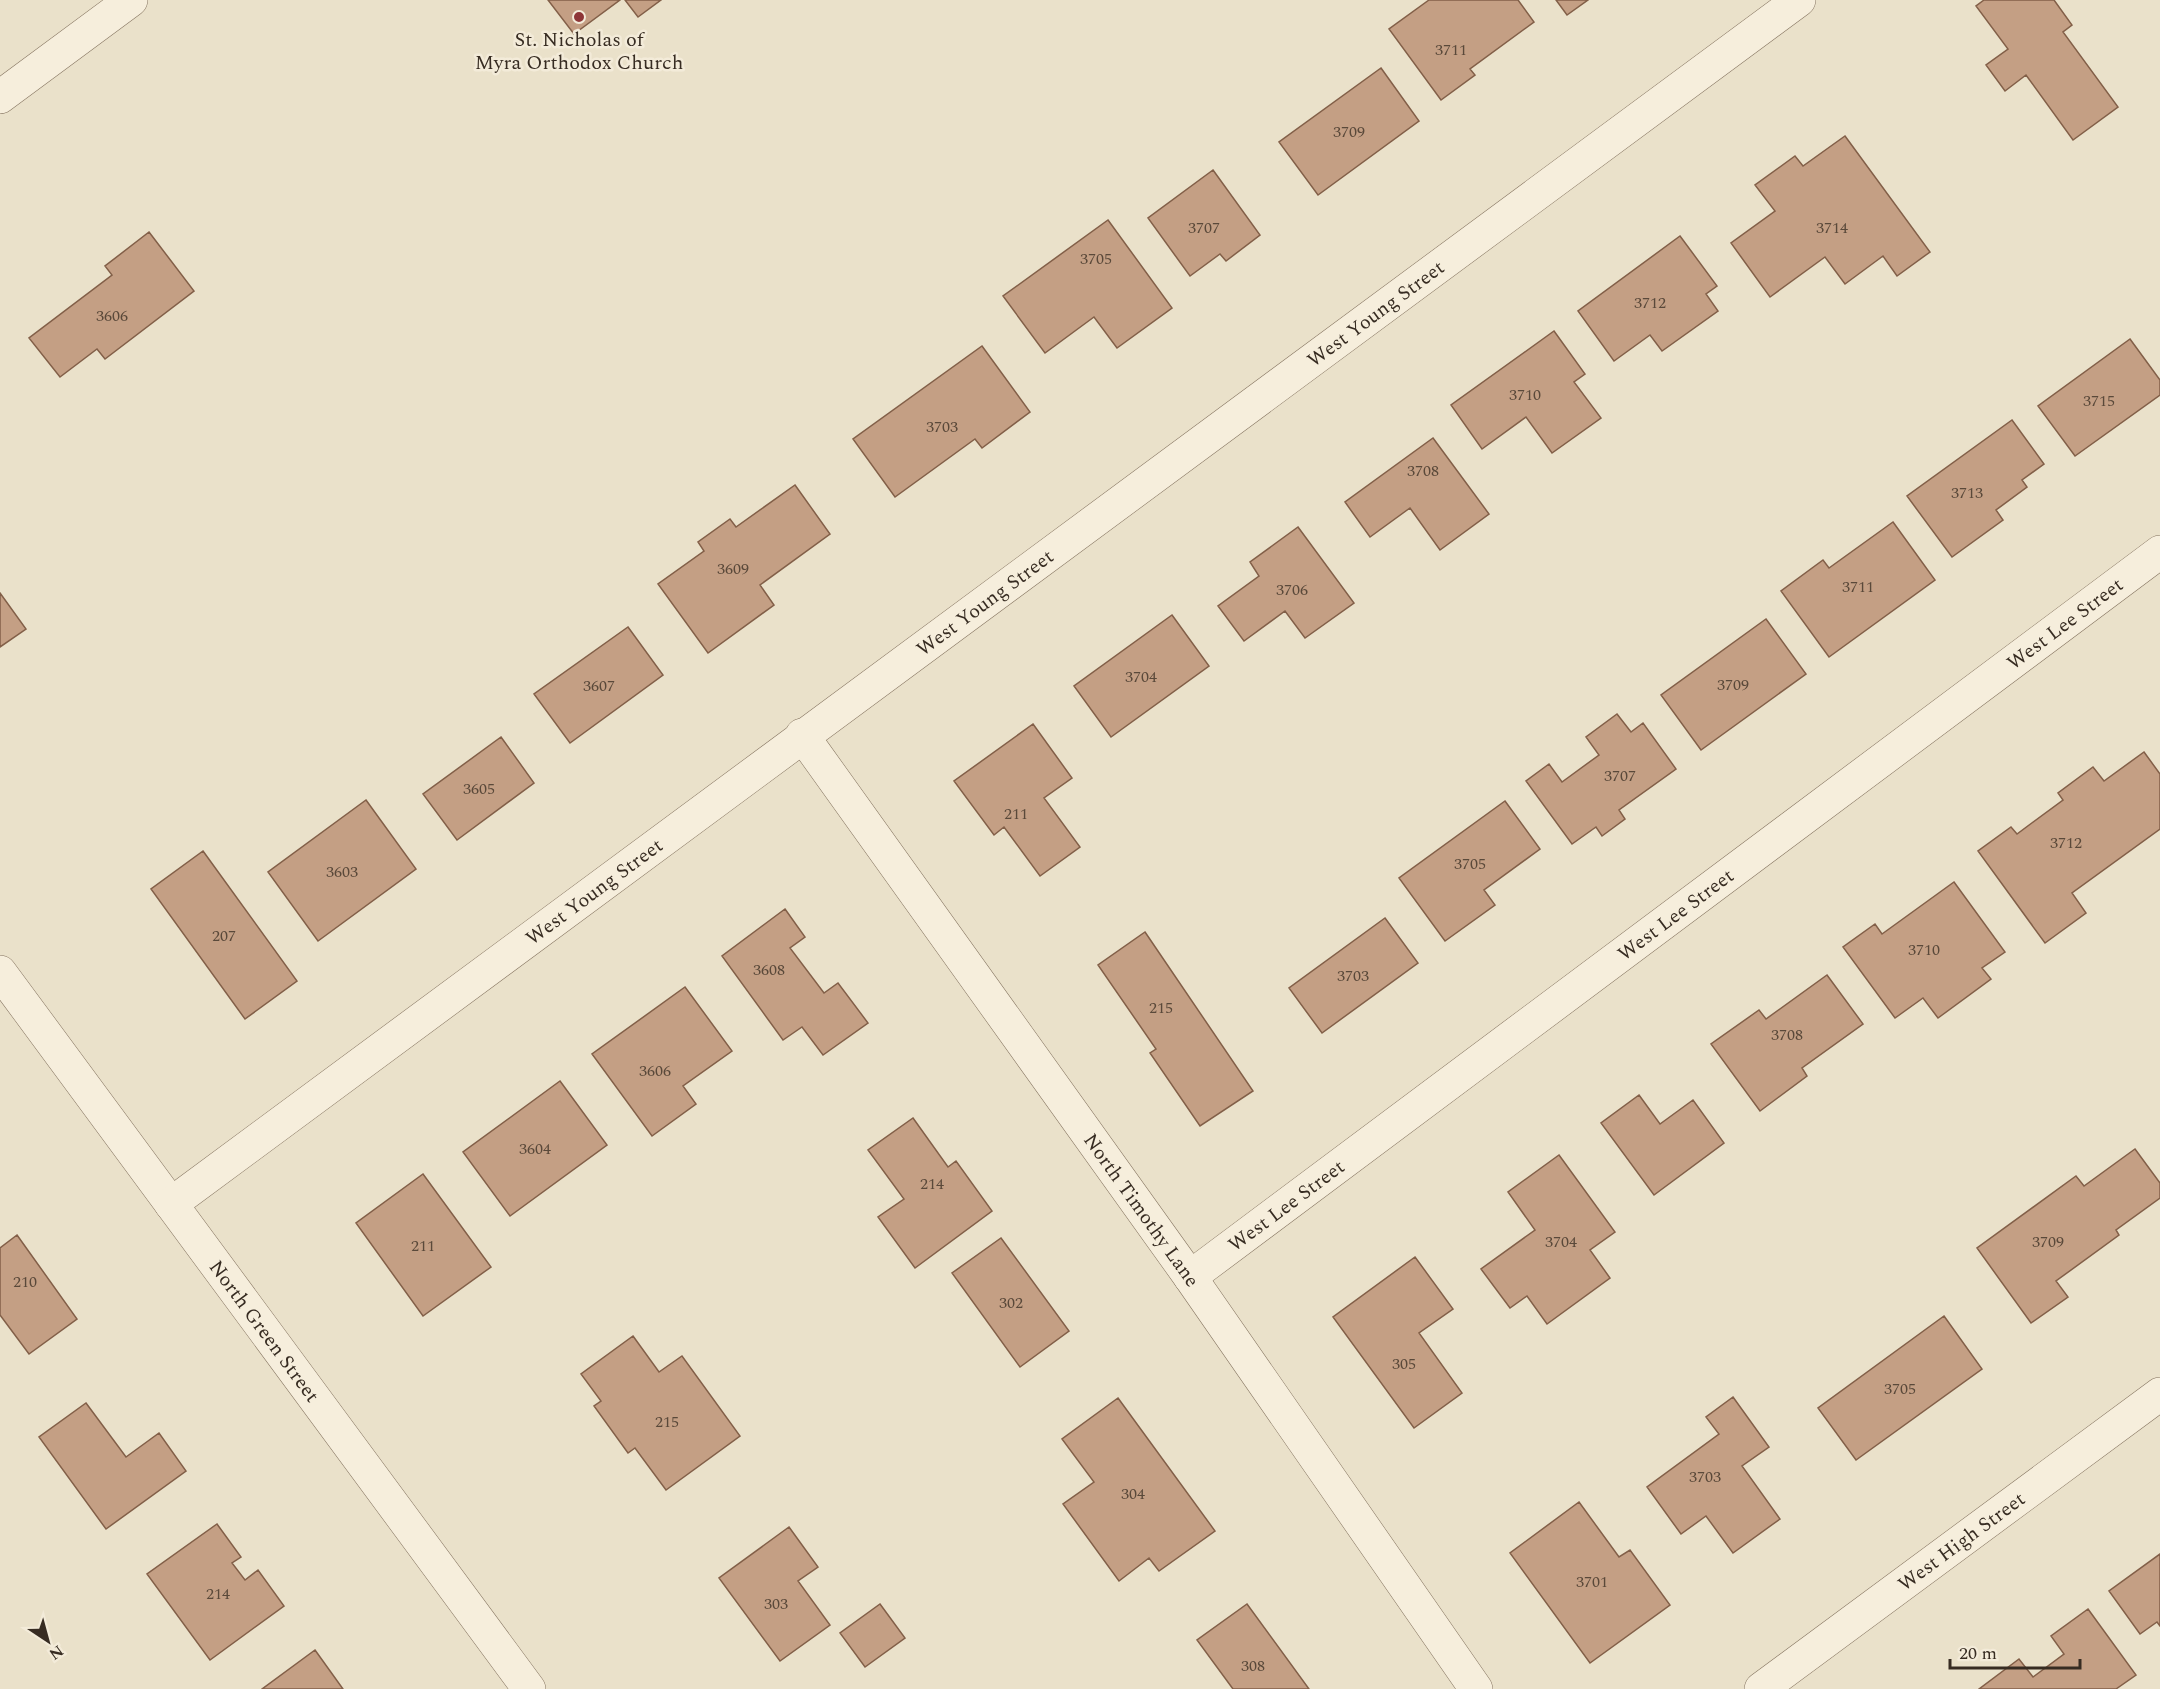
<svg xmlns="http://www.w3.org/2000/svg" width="2160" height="1689" font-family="Spectral,serif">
  <rect width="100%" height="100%" fill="#eae1ca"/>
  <path fill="#c49f84" stroke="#825f48" stroke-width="1.5" d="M 548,0 L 620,0 L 574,34 Z
    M 625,0 L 661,0 L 638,17 Z
    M 1429,0 L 1518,0 L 1534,22 L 1470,69 L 1475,75 L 1441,100 L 1389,29 Z
    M 1556,0 L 1588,0 L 1567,15 Z
    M 1984,0 L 2054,0 L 2072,25 L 2063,32 L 2118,107 L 2073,140 L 2026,75 L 2005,91 L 1986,65 L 2008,49 L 1976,6 Z
    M 1381,68 L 1419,121 L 1318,195 L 1279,142 Z
    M 1845,136 L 1930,252 L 1897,276 L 1883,256 L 1845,284 L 1825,257 L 1770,297 L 1731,243 L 1775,211 L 1755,185 L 1795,156 L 1803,166 Z
    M 1213,170 L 1260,235 L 1226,261 L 1220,254 L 1190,276 L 1148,218 Z
    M 1108,220 L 1172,308 L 1117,348 L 1094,317 L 1045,353 L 1003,296 Z
    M 149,232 L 194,291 L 105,359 L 97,349 L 60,377 L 29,338 L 112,275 L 105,266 Z
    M 1680,236 L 1717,286 L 1706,294 L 1718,311 L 1662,351 L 1650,335 L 1614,361 L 1578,311 Z
    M 1554,331 L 1585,374 L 1574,382 L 1601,418 L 1552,453 L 1526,417 L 1482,449 L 1451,405 Z
    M 2130,339 L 2160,380 L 2160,395 L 2075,456 L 2038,406 Z
    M 982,346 L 1030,412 L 982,448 L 975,439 L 895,497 L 853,439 Z
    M 2012,420 L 2044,464 L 2022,480 L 2027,487 L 1996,510 L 2003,520 L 1952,557 L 1907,496 Z
    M 1433,438 L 1489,514 L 1440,550 L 1410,508 L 1370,537 L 1345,502 Z
    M 795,485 L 830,534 L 760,585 L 774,605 L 708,653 L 658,584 L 704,551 L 698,542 L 730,519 L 736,527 Z
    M 1893,522 L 1935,580 L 1829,657 L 1781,591 L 1823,560 L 1829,568 Z
    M 1298,527 L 1354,603 L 1305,638 L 1285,611 L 1244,641 L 1218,606 L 1259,576 L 1250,562 Z
    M 0,593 L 26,629 L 0,647 Z
    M 1172,615 L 1209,666 L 1111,737 L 1074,686 Z
    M 1766,619 L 1806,674 L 1701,750 L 1661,695 Z
    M 628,627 L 663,675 L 570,743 L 534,694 Z
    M 1617,714 L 1631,732 L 1643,723 L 1676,769 L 1619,810 L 1625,819 L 1602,836 L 1596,827 L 1572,844 L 1526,781 L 1549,764 L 1562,782 L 1599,755 L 1586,737 Z
    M 1033,724 L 1072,778 L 1044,798 L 1080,847 L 1040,876 L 1004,827 L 994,835 L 954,781 Z
    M 501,737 L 534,783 L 457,840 L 423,794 Z
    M 2144,752 L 2160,774 L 2160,829 L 2072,893 L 2086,913 L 2045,943 L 1978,851 L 2011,827 L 2017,834 L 2063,800 L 2058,793 L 2093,767 L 2104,781 Z
    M 366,800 L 416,869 L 318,941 L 268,872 Z
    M 1505,801 L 1540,849 L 1484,890 L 1495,905 L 1445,941 L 1399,878 Z
    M 203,851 L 297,981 L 245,1019 L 151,889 Z
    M 1954,882 L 2005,952 L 1982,968 L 1991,979 L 1938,1018 L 1923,998 L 1895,1018 L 1843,947 L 1875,924 L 1882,934 Z
    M 785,909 L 805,937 L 790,948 L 824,993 L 838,983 L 868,1023 L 823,1055 L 802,1027 L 783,1040 L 722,956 Z
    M 1385,918 L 1418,963 L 1322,1033 L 1289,988 Z
    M 1145,932 L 1253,1091 L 1200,1126 L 1150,1053 L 1156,1049 L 1098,965 Z
    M 1827,975 L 1863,1024 L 1802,1068 L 1807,1076 L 1760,1111 L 1711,1044 L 1759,1010 L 1766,1019 Z
    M 685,987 L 732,1051 L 683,1086 L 696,1104 L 652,1136 L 592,1054 Z
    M 560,1081 L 607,1145 L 510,1216 L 463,1152 Z
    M 1639,1095 L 1660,1124 L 1693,1100 L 1724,1143 L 1654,1195 L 1601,1123 Z
    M 913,1118 L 948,1167 L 956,1161 L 992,1211 L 915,1268 L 878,1217 L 904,1199 L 868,1150 Z
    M 2135,1149 L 2160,1183 L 2160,1198 L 2116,1230 L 2119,1235 L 2056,1281 L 2068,1297 L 2031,1323 L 1977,1248 L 2076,1176 L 2084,1186 Z
    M 1559,1155 L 1615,1232 L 1590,1250 L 1610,1278 L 1547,1324 L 1527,1296 L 1510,1308 L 1481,1269 L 1535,1230 L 1508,1192 Z
    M 423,1174 L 491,1267 L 423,1316 L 356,1223 Z
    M 17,1235 L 77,1319 L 29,1354 L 0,1315 L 0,1248 Z
    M 1001,1238 L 1069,1331 L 1020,1367 L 952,1273 Z
    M 1415,1257 L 1453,1309 L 1419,1333 L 1462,1393 L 1414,1428 L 1333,1317 Z
    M 1944,1316 L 1982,1369 L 1856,1460 L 1818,1408 Z
    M 633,1336 L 659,1372 L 682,1356 L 740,1436 L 666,1490 L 635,1448 L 628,1453 L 594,1406 L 601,1401 L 581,1374 Z
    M 1733,1397 L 1769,1447 L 1742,1466 L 1780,1519 L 1733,1553 L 1706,1516 L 1681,1534 L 1647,1487 L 1719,1434 L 1706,1417 Z
    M 1118,1398 L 1215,1531 L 1159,1571 L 1149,1558 L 1119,1581 L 1063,1504 L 1094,1482 L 1062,1439 Z
    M 86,1403 L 126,1457 L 159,1433 L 186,1471 L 106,1529 L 39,1437 Z
    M 1579,1502 L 1619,1557 L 1630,1550 L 1670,1605 L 1590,1663 L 1510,1553 Z
    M 217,1524 L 241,1557 L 232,1563 L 245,1580 L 258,1570 L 284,1606 L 210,1660 L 147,1574 Z
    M 789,1527 L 818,1567 L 798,1581 L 830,1625 L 780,1661 L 719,1578 Z
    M 2160,1554 L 2160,1626 L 2157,1622 L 2140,1634 L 2109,1591 Z
    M 880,1604 L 905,1638 L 865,1667 L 840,1633 Z
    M 1247,1604 L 1309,1689 L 1233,1689 L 1197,1640 Z
    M 2088,1609 L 2136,1675 L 2116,1689 L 1979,1689 L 2019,1659 L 2033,1677 L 2064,1654 L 2051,1636 Z
    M 315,1650 L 343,1689 L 262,1689 Z"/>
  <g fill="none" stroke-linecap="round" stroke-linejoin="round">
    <defs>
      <g id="minor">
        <path d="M 0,97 L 131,0"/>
        <path id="s1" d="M 802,735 L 1190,1277 L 1476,1689"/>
        <path id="s2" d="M 0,972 L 529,1689"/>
        <path id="s3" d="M 171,1204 L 1799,0"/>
        <path id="s4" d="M 1190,1277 L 2160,552"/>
        <path id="s5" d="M 1761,1689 L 2160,1394"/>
      </g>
    </defs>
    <use href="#minor" stroke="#857460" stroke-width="34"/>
    <use href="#minor" stroke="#f6eedc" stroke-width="33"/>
  </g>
  <circle fill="#8e3637" stroke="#f3ebd9" stroke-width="2" cx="579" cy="17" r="6"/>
  <g text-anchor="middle" stroke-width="5" stroke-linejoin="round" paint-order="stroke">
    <g font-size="16" fill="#5a493a">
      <text x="1451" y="55">3711</text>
      <text x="1349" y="137">3709</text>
      <text x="1204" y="233">3707</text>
      <text x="1832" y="233">3714</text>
      <text x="1096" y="264">3705</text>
      <text x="1650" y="308">3712</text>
      <text x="112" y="321">3606</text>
      <text x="1525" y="400">3710</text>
      <text x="2099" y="406">3715</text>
      <text x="942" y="432">3703</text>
      <text x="1423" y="476">3708</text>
      <text x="1967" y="498">3713</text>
      <text x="733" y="574">3609</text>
      <text x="1858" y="592">3711</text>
      <text x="1292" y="595">3706</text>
      <text x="1141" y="682">3704</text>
      <text x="1733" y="690">3709</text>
      <text x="599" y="691">3607</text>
      <text x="1620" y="781">3707</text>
      <text x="479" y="794">3605</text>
      <text x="1016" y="819">211</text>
      <text x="2066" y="848">3712</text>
      <text x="1470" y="869">3705</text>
      <text x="342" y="877">3603</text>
      <text x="224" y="941">207</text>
      <text x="1924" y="955">3710</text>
      <text x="769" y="975">3608</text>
      <text x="1353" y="981">3703</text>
      <text x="1161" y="1013">215</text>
      <text x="1787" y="1040">3708</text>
      <text x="655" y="1076">3606</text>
      <text x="535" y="1154">3604</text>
      <text x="932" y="1189">214</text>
      <text x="1561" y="1247">3704</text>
      <text x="2048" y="1247">3709</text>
      <text x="423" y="1251">211</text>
      <text x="25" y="1287">210</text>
      <text x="1011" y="1308">302</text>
      <text x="1404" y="1369">305</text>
      <text x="1900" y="1394">3705</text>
      <text x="667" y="1427">215</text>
      <text x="1705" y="1482">3703</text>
      <text x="1133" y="1499">304</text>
      <text x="1592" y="1587">3701</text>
      <text x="218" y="1599">214</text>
      <text x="776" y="1609">303</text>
      <text x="1253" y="1671">308</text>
    </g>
    <g font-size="20" fill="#372c22" stroke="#f3ebd9">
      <text x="579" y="46">St. Nicholas of<tspan x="579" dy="23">Myra Orthodox Church</tspan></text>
    </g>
    <g font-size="20" fill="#372c22" stroke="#f3ebd9">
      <text dy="7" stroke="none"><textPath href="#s3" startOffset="1498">West Young Street</textPath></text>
      <text dy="7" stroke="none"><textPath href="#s3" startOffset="1012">West Young Street</textPath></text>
      <text dy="7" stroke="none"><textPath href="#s4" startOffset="1092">West Lee Street</textPath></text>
      <text dy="7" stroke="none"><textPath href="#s3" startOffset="526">West Young Street</textPath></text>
      <text dy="7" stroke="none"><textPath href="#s4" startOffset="606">West Lee Street</textPath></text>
      <text dy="7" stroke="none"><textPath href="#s4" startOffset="120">West Lee Street</textPath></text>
      <text dy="7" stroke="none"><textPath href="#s1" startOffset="584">North Timothy Lane</textPath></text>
      <text dy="7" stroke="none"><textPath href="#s2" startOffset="446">North Green Street</textPath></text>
      <text dy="7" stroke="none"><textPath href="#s5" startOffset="249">West High Street</textPath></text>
    </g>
  </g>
  <g transform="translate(48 1641) rotate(144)" stroke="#f3ebd9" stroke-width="4.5" paint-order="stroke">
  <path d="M0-4.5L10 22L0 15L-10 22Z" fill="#372c22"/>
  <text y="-9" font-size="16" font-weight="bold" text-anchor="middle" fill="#372c22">N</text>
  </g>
  <path d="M1950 1659v9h130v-9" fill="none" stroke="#372c22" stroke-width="3"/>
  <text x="1959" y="1659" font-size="18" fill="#372c22" stroke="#f3ebd9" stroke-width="4.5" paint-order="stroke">20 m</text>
</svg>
